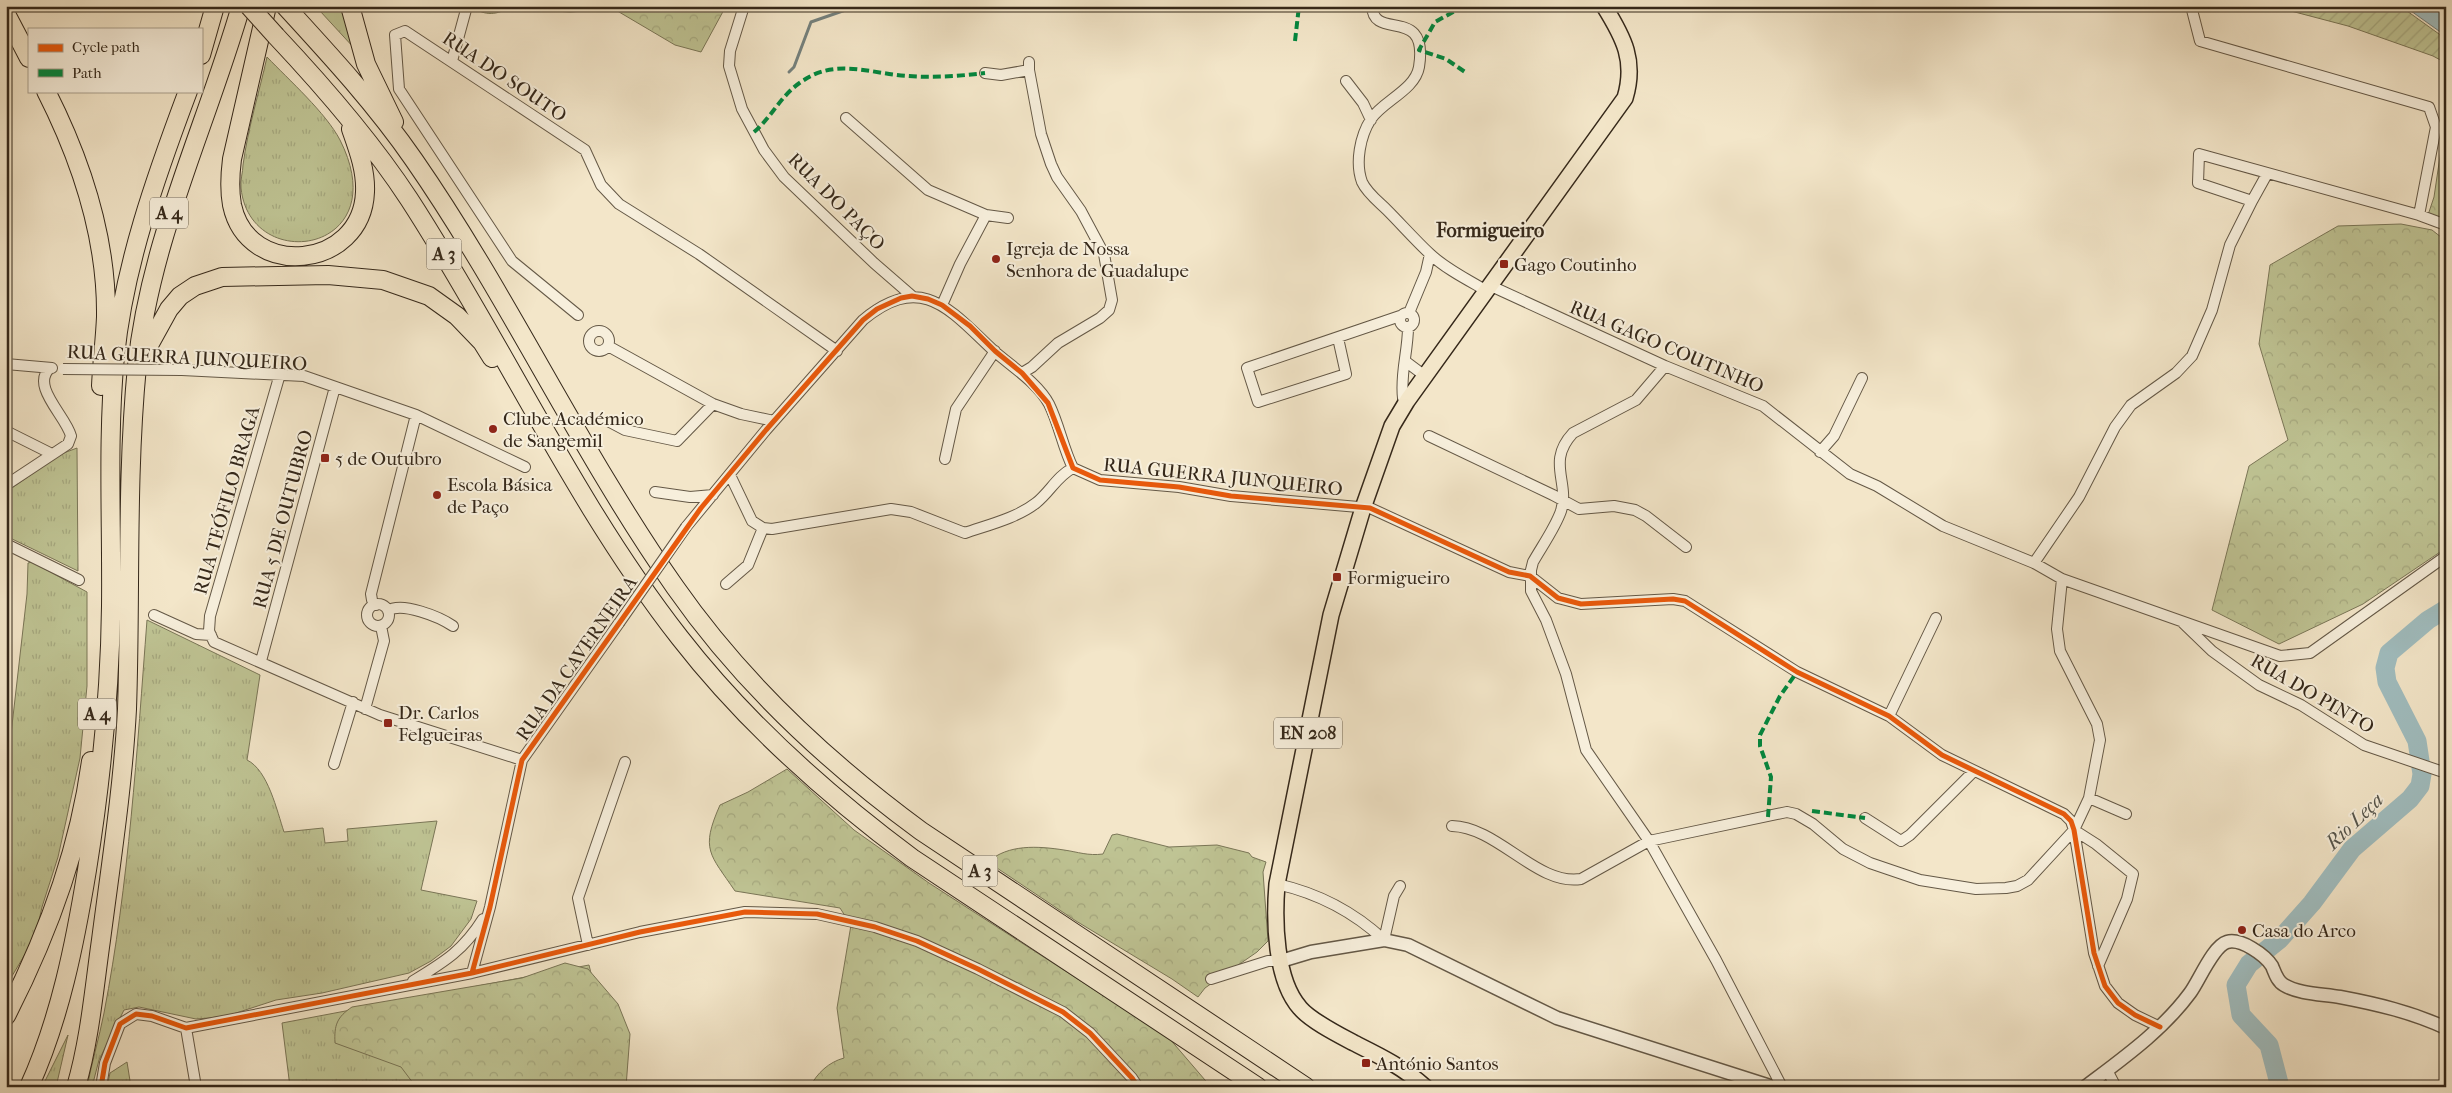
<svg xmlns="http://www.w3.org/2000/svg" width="2452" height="1093" font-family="'IM FELL French Canon',serif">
  <defs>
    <pattern id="grass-tufts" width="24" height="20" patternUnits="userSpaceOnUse" patternTransform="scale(1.25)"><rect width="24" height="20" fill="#bfc494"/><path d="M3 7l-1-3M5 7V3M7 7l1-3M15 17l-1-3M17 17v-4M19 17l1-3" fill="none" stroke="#a5a87f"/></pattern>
    <pattern id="forest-crowns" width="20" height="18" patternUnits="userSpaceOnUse" patternTransform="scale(1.25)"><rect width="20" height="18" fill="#bfc494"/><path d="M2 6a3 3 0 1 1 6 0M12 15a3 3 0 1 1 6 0" fill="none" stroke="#a5a87f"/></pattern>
    <pattern id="garden-furrows" width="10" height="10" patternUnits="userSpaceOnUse" patternTransform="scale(1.25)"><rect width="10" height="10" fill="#bfc494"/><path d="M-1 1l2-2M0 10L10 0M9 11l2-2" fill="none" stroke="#a5a87f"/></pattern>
  </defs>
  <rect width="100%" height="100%" fill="#f3e6c9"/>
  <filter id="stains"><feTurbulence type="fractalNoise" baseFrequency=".004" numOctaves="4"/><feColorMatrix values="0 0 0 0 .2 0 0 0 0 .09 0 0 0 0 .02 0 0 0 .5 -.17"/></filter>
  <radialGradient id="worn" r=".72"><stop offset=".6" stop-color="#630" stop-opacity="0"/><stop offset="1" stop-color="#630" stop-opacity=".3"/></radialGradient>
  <path fill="url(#grass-tufts)" stroke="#7a7657" d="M 315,6 L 344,6 L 355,49 L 320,11 Z
    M 267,57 C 289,80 326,113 340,140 C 397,253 250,276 241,188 C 240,180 243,172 243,165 C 248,128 259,93 267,57 Z
    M 77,448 L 78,571 L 6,536 L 6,492 L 61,454 Z
    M 32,562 L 87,592 L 87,686 L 80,758 L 58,857 L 42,907 L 38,925 L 27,951 L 6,986 L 6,778 L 27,594 L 28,563 Z
    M 147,620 L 260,675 L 247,760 C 268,770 277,811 284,832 L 323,828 L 325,843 L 348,841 L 347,829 L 437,821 L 421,890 L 477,901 L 471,919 L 451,946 L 431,961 L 409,973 L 322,993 L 276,1000 L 230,1015 L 209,1018 L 196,1019 L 139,1007 L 124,1010 L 99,1060 L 92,1087 L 87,1087 C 92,1062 99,1038 104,1013 C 129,883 137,751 147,620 Z
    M 589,965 L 619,1087 L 290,1087 L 282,1023 Z
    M 68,1035 L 56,1087 L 42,1087 Z
    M 127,1062 L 131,1087 L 107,1087 L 110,1073 Z"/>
  <path fill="url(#forest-crowns)" stroke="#7a7657" d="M 473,6 L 726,6 L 701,52 L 675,45 L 614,9 L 570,12 L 507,8 C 497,16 480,15 473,6 Z
    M 2446,116 L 2446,222 L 2428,215 L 2434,197 Z
    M 2401,224 L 2432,230 L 2446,241 L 2446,548 L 2363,604 L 2279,644 L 2212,610 L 2249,466 L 2288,440 L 2259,344 L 2270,265 L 2338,226 Z
    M 787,769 L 854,830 L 929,883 L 1169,1038 L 1211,1087 L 810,1087 C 817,1073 829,1062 844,1058 L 837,1008 L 851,925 L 840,908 L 735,891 C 710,854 700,850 720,805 L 748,792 Z
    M 1117,834 L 1169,847 L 1217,845 L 1249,853 L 1252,857 L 1266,862 L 1263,872 L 1268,941 L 1257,952 L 1205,988 L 1198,997 L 1172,979 L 1076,921 L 988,862 C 1008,844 1038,846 1064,850 C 1078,852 1088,856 1103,854 L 1112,835 Z
    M 565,963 L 588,969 L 618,1004 L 630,1034 L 626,1087 L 416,1087 L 401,1067 L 335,1043 C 334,1025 337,1017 352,1007 L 522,978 Z"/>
  <path fill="url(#garden-furrows)" stroke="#7a7657" d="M 2272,6 L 2400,6 L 2446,39 L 2446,63 L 2433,56 L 2348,26 Z"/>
  <path fill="#a0bdbf" stroke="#75817d" d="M 2404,6 L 2439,6 L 2446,12 L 2446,36 Z"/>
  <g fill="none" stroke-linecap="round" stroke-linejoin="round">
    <path stroke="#75817d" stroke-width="3" d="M 789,72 L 794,67 L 811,22 L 857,6"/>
    <path stroke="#a0bdbf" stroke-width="19" d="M 2280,1087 L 2269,1045 L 2241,1015 L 2236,985 L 2249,964 L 2280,939 L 2312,903 L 2352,849 L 2410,799 L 2420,786 L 2422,774 L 2417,741 L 2387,682 L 2385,668 L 2389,653 L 2428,620 L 2446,609"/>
    <defs>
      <path id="minor" d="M 744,6 L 730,51 L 729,66 L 742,109 L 764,150 L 784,177 L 874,263 L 912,296
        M 1372,6 C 1373,42 1429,4 1419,67 C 1415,90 1383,101 1371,119 C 1360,136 1355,163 1362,182 C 1367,193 1379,202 1387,210 C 1401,224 1415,240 1430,254 C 1446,269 1468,280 1487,291
        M 2191,6 L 2200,41 L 2429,107 L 2436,127 L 2419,215
        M 452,61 L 467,6
        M 985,73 L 1001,75 L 1029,70
        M 1346,81 L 1363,103 L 1371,120
        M 846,118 L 928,190 L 986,215 L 960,264 L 942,305
        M 2267,174 L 2252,201 L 2198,183 L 2199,154 L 2419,215 L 2446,225
        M 986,215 L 1008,218
        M 1491,286 L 1665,366 L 1763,406 L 1850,474 L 1877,486 L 1943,526 L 2034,563 L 2062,579 L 2280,656 L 2310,653 L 2446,556
        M1400 320a7 7 0 1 1 14 0a7 7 0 1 1-14 0Z
        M 1409,313 L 1426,272 L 1430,254
        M 578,315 L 512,261 L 399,89 L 395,35 L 405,31 L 585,150 L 601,185 L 619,204 L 699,254 L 837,351
        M589 341a10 10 0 1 1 20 0a10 10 0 1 1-20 0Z
        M 1338,338 L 1346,374 L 1258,402 L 1247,368 L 1400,316
        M 608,346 L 713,404 L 741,414 L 774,421
        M 1405,361 L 1425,376
        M 6,364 L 52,368
        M 1665,366 L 1636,400 L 1573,433 C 1546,462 1570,482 1561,511 C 1555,528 1542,546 1533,562 L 1531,570 L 1531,591 L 1546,620 L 1566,674 L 1586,750 L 1649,841 L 1716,960 L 1782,1087
        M 182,370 L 304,376 L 416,415 L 525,467
        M 1022,373 L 1032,367 L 1058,343 L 1100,318 L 1109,310 L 1112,300 L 1104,254 L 1081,211 L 1057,177 L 1051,164 L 1041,134 L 1029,70 L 1029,62
        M 280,374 L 210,616 L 209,631 L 214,642 L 380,715 L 522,760
        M 1407,401 L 1403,398 C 1400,373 1408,352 1408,327
        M 608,421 L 625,430 L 677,441 L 713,404
        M 6,431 L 52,454
        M 1429,436 L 1553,495 L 1579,509 L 1614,506 L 1635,510 L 1646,516 L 1686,547
        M 1820,452 L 1834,436 L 1862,378
        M 945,459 L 956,409 L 995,351
        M 730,475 L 752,521 L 763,528 L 772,529 L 891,509 L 911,512 L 965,533 C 988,525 1017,518 1036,503 C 1050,492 1057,476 1073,468
        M 6,485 L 68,444 L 71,436 C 66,416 30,386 50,368
        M 655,492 L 690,497 L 713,495
        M 686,527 L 766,430 L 863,320 C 922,271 950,310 994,351 C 1011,366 1038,383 1049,404 C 1059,424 1063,448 1073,468 L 1100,480 L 1179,487 L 1231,496 L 1370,508 L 1509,572 L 1530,576 L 1558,598 L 1581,604 L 1673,599 L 1685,601 L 1797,672 L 1889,716 L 1942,755 L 2064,814 L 2071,821 L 2074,830 L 2094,953 L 2105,986 L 2118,1003 L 2135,1015 L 2160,1027
        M 6,544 L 79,580
        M 2034,563 L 2079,497 L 2115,427 L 2131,405 L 2176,373 L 2192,356 L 2212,310 L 2230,245 L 2252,201
        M 726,584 L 748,565 L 763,528
        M367 615a11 11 0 1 1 22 0a11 11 0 1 1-22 0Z
        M 376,605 L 372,600 L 371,594 L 416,415
        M 388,611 C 401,601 440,617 453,626
        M 154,615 L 196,634 L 211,635
        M 2183,623 L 2212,651 L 2259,685 L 2301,705 L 2364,745 L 2446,773
        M 261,661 L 335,387
        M 365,709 L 384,641 L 381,626
        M 1889,716 L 1936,618
        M 334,764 L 353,702
        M 2089,798 L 2126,814
        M 1865,818 L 1901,841 L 1910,835 L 1974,771
        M 1452,826 C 1498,827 1537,886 1581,879 L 1649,841 L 1787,812 L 1796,814 L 1813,824 L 1843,849 L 1870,863 L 1920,880 L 1976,889 L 2006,888 L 2017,886 L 2028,880 L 2074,830 L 2089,798 L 2100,740 L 2097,724 L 2060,651 L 2057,629 L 2062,579
        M 2074,830 L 2096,844 L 2133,874 L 2127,899 L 2098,966
        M 1277,884 C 1317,893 1354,912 1384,940 L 1394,896 L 1400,886
        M 588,945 L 578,898 L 625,762
        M 472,973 L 490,907 L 522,760 L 619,623
        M 1211,979 L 1268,961 L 1281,961
        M 413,981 C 444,962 463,951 483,919
        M 186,1028 L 196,1087
        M 2107,1070 L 2116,1087
        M 101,1087 L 105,1063 L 120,1024 L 136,1014 L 152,1016 L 186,1028 L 472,973 L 640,932 L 745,912 L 817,914 L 875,927 L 917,941 L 978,969 L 1063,1012 L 1090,1033 L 1132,1078 L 1138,1087"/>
      <path id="tertiary" d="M 1281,961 L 1311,952 L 1384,940 L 1408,945 L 1557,1018 L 1773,1087
        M 2085,1087 C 2122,1059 2162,1031 2190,993 C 2199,981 2213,946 2227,942 C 2241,938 2265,955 2272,966 C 2275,973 2277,981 2284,985 C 2299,994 2323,994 2340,997 C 2377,1004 2411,1012 2446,1028"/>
      <path id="primary" d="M 1425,1087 C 1403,1067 1380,1056 1354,1043 C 1339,1035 1311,1021 1300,1008 C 1275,980 1274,920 1277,884 L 1331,615 L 1363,508 L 1392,426 L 1407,401 L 1625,98 C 1636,61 1624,38 1604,6"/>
      <path id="motorway" d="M 267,6 L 232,159 C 230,175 229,189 232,205 C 248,281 362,269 365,192 C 366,170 358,149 351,129
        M 285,6 C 330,55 376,105 414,160 C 509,297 579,450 675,587 C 742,683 827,762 921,831 L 1306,1087
        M 350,6 L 366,64 L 394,122
        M 6,14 L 29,58
        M 276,36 C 324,87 371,141 409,199 C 502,342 575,504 680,638 C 746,723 826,794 912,858 L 1258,1087
        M 201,55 L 215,6
        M 46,91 C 81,160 107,239 106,317 C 105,340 102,363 101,386
        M 147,357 L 148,347 L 169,309 L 180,296 L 195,286 L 222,277 L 328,275 L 383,280 L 429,296 L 457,316 L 482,342 L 492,358
        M 6,1016 C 47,936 79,851 91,761
        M 29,1087 C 60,1019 75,943 87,870 C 101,782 110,696 111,606 C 112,523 107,439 115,356 C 124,266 156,176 188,91
        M 76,1087 C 90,1039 94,989 101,940 C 111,863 123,786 127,709 C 131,595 126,480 137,366 C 150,240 206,127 241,6"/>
    </defs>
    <use href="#minor" stroke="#645846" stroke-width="12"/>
    <use href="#tertiary" stroke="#645846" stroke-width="15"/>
    <use href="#primary" stroke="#35281a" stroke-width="18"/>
    <use href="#motorway" stroke="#35281a" stroke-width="20"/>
    <use href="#minor" stroke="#f7efdc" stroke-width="10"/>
    <use href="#tertiary" stroke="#f7efdc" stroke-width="12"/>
    <use href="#primary" stroke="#f3e6c9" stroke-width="15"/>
    <use href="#motorway" stroke="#f3e6c9" stroke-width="18"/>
    <defs>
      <path id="minor-bridge" d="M 63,369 L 182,370
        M 619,623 L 686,527"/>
      <path id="motorway-bridge" d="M 249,6 L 276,36"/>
    </defs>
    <use href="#minor-bridge" stroke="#645846" stroke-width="12" stroke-linecap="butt"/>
    <use href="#motorway-bridge" stroke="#35281a" stroke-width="20" stroke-linecap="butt"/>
    <use href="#minor-bridge" stroke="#f7efdc" stroke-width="10"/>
    <use href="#motorway-bridge" stroke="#f3e6c9" stroke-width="18"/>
    <path stroke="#00873e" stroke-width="4" stroke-dasharray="8 4" stroke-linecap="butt" d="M 1464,6 L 1435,22 L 1419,50 L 1446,59 L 1465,72
      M 1295,41 L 1299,6
      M 754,132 C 773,116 781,94 804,80 C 837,58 872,74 908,76 C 934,78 960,76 985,73
      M 1812,811 L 1865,818
      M 1768,817 L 1771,777 L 1760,746 L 1760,735 L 1780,696 L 1797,672"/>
    <defs>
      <path id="cycleway" d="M 472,973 L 490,907 L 522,760 L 701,508 L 766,430 L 863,320 L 877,309 L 901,298 L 912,296 L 928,299 L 942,305 L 970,326 L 995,351 L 1022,373 L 1048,403 L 1073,468 L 1100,480 L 1179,487 L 1231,496 L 1370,508 L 1509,572 L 1530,576 L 1558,598 L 1581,604 L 1673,599 L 1685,601 L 1797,672 L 1889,716 L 1942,755 L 2064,814 L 2071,821 L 2074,830 L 2094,953 L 2105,986 L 2118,1003 L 2135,1015 L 2160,1027
        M 101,1087 L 105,1063 L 120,1024 L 136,1014 L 152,1016 L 186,1028 L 472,973 L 640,932 L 745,912 L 817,914 L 875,927 L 917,941 L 978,969 L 1063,1012 L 1090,1033 L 1132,1078 L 1138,1087"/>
    </defs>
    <use href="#cycleway" stroke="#f7efdc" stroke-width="8"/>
    <use href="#cycleway" stroke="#e8590c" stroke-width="5"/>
  </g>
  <g fill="#8f2418" stroke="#f7efdc" stroke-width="2">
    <circle cx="996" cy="259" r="5"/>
    <rect x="1499" y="259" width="10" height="10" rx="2.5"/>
    <circle cx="493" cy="429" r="5"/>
    <rect x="320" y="453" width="10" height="10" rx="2.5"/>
    <circle cx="437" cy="495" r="5"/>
    <rect x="1332" y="572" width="10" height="10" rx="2.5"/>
    <rect x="383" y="718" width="10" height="10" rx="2.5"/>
    <circle cx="2242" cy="930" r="5"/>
    <rect x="1361" y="1058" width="10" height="10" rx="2.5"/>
  </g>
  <g text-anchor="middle" stroke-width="4" stroke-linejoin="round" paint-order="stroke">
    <g fill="#f7efdc" stroke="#6f6454" stroke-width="1">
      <rect x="150" y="197.5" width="38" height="31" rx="4"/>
      <rect x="426.5" y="238.5" width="35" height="31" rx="4"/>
      <rect x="78" y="698.5" width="38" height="31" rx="4"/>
      <rect x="1274" y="717.5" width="68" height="31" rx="4"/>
      <rect x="962.5" y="855.5" width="35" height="31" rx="4"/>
    </g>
    <g font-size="18" font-weight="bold" fill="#35281a">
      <text x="169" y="219">A 4</text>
      <text x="444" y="260">A 3</text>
      <text x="97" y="720">A 4</text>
      <text x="1308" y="739">EN 208</text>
      <text x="980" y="877">A 3</text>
    </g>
    <g font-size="19" fill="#35281a" stroke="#f7efdc">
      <text transform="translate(505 76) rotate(34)" y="7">RUA DO SOUTO</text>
      <text transform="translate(837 201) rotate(45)" y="7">RUA DO PAÇO</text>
      <text transform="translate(1667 346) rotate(23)" y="7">RUA GAGO COUTINHO</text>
      <text transform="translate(187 357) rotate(3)" y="7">RUA GUERRA JUNQUEIRO</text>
      <text transform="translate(1223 476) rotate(6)" y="7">RUA GUERRA JUNQUEIRO</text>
      <text transform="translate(226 500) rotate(-74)" y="7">RUA TEÓFILO BRAGA</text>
      <text transform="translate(282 519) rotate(-75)" y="7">RUA 5 DE OUTUBRO</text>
      <text transform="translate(576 658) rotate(-55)" y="7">RUA DA CAVERNEIRA</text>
      <text transform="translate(2313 693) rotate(30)" y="7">RUA DO PINTO</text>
    </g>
    <g font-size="19" fill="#35281a" stroke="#f7efdc" text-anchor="start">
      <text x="1006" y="255">Igreja de Nossa<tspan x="1006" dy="22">Senhora de Guadalupe</tspan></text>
      <text x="1514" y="271">Gago Coutinho</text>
      <text x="503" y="425">Clube Académico<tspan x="503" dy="22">de Sangemil</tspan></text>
      <text x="335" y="465">5 de Outubro</text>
      <text x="447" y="491">Escola Básica<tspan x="447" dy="22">de Paço</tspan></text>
      <text x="1347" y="584">Formigueiro</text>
      <text x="398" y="719">Dr. Carlos<tspan x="398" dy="22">Felgueiras</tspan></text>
      <text x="2252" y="937">Casa do Arco</text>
      <text x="1376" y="1070">António Santos</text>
    </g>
    <g font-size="20" font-weight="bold" fill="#35281a" stroke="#f7efdc">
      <text x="1490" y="237">Formigueiro</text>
    </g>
    <g font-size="20" font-style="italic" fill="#55554c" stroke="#f7efdc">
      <text transform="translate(2354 821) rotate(-44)" y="7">Rio Leça</text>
    </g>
  </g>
  <rect width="2452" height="1093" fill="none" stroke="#f3e6c9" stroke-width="25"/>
  <rect x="8" y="8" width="2437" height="1078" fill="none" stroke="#35281a" stroke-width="2.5"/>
  <rect x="12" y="12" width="2427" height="1068" fill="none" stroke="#35281a"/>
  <rect x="28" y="28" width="175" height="65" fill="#f7efdc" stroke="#a99f8e"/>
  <rect x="38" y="44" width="25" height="8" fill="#e8590c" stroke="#a99f8e"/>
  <text x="72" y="52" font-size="15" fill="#35281a">Cycle path</text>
  <rect x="38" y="69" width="25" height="8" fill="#00873e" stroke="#a99f8e"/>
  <text x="72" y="78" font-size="15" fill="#35281a">Path</text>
  <rect width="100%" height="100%" filter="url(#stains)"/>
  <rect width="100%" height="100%" fill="url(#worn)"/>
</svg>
